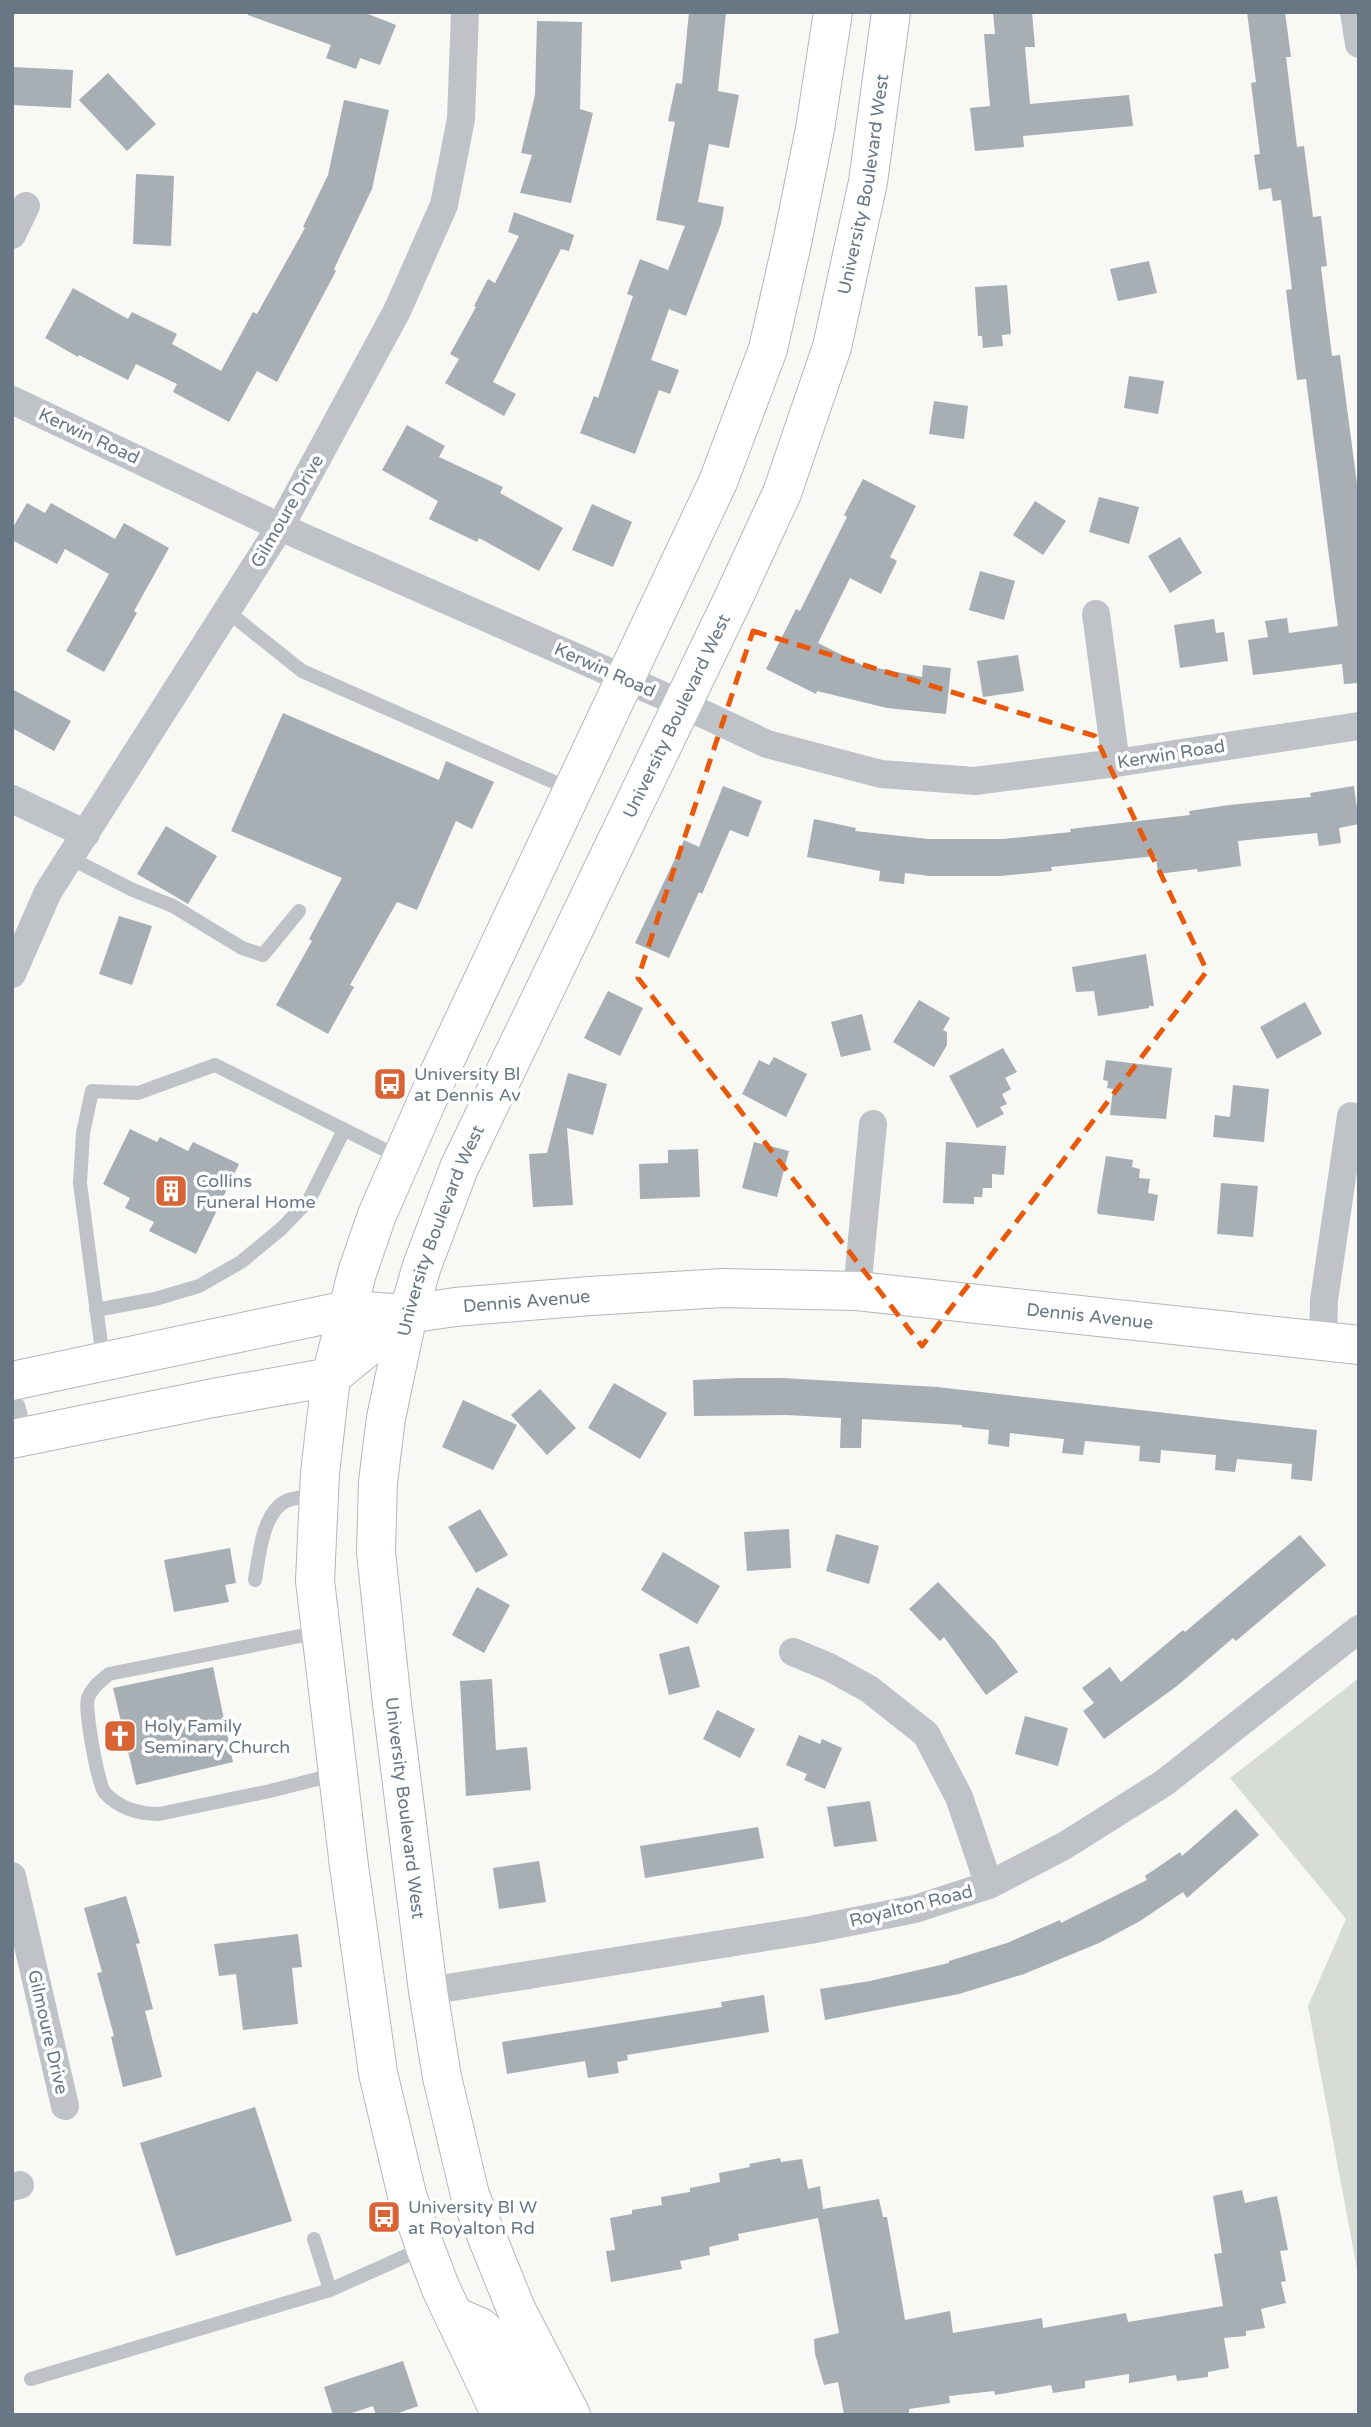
<svg xmlns="http://www.w3.org/2000/svg" width="1371" height="2427" font-family="'Varela Round',sans-serif">
  <rect width="100%" height="100%" fill="#f8f8f5"/>
  <path fill="#d7dcd5" d="M 1359,1678 L 1359,2280 L 1308,2006 L 1346,1919 L 1230,1778 Z"/>
  <path fill="#a7aeb4" d="M 248,12 L 363,12 L 396,25 L 380,65 L 360,58 L 356,69 L 326,58 L 331,45 L 248,15 Z
    M 689,12 L 726,12 L 718,91 L 739,95 L 729,148 L 709,144 L 698,202 L 724,207 L 721,224 L 686,316 L 669,309 L 651,360 L 679,370 L 670,394 L 659,390 L 635,454 L 580,433 L 594,396 L 598,398 L 633,296 L 627,294 L 640,259 L 668,270 L 685,226 L 656,220 L 675,122 L 668,121 L 676,83 L 682,84 Z
    M 993,12 L 1032,12 L 1035,47 L 1025,47 L 1030,104 L 1129,95 L 1133,126 L 1023,136 L 1024,147 L 975,151 L 970,108 L 990,106 L 984,34 L 995,34 Z
    M 1247,12 L 1285,12 L 1291,57 L 1286,57 L 1297,147 L 1304,146 L 1313,217 L 1321,216 L 1327,266 L 1321,267 L 1332,356 L 1340,355 L 1357,484 L 1359,484 L 1359,683 L 1344,684 L 1342,664 L 1253,675 L 1248,640 L 1268,637 L 1265,621 L 1287,618 L 1289,633 L 1338,626 L 1306,379 L 1297,380 L 1286,290 L 1292,289 L 1281,200 L 1273,201 L 1271,188 L 1259,190 L 1254,155 L 1260,154 L 1251,83 L 1256,82 Z
    M 537,21 L 582,22 L 580,109 L 593,113 L 571,203 L 520,193 L 532,155 L 521,153 L 535,95 Z
    M 12,67 L 73,70 L 71,108 L 12,105 Z
    M 108,73 L 156,124 L 127,151 L 79,100 Z
    M 344,100 L 389,110 L 372,189 L 334,269 L 336,271 L 277,382 L 257,371 L 229,422 L 173,392 L 177,384 L 136,364 L 128,380 L 79,355 L 78,357 L 45,338 L 73,288 L 128,319 L 132,312 L 177,334 L 172,344 L 221,371 L 253,312 L 257,314 L 305,228 L 303,227 L 328,175 Z
    M 136,174 L 174,176 L 171,246 L 133,244 Z
    M 514,212 L 574,235 L 569,251 L 561,249 L 493,382 L 516,394 L 504,416 L 445,383 L 459,359 L 450,354 L 476,307 L 474,306 L 488,279 L 495,283 L 519,236 L 508,232 Z
    M 1149,261 L 1157,293 L 1118,301 L 1110,269 Z
    M 1007,285 L 1011,334 L 1002,335 L 1003,346 L 983,348 L 982,336 L 978,336 L 975,287 Z
    M 1129,376 L 1164,381 L 1158,414 L 1124,408 Z
    M 934,401 L 968,406 L 964,439 L 929,434 Z
    M 407,425 L 445,446 L 439,457 L 503,487 L 500,493 L 563,528 L 539,571 L 479,538 L 477,542 L 429,519 L 438,501 L 382,470 Z
    M 863,479 L 916,506 L 890,557 L 897,561 L 881,594 L 850,578 L 818,643 L 862,665 L 922,677 L 923,665 L 951,668 L 946,714 L 887,708 L 817,691 L 816,694 L 766,669 L 796,609 L 800,611 L 847,517 L 844,515 Z
    M 1099,497 L 1139,507 L 1129,544 L 1089,532 Z
    M 1035,501 L 1066,521 L 1043,555 L 1013,535 Z
    M 27,503 L 45,513 L 51,503 L 115,539 L 124,523 L 169,548 L 134,611 L 137,613 L 104,672 L 66,651 L 109,574 L 65,549 L 57,564 L 12,540 L 12,529 Z
    M 592,504 L 632,522 L 613,567 L 572,550 Z
    M 1180,537 L 1202,573 L 1170,593 L 1148,556 Z
    M 980,571 L 1015,581 L 1004,620 L 969,610 Z
    M 1214,619 L 1216,633 L 1224,632 L 1228,661 L 1180,668 L 1174,625 Z
    M 1018,655 L 1024,691 L 983,697 L 977,661 Z
    M 12,689 L 71,721 L 54,751 L 12,728 Z
    M 283,713 L 439,780 L 446,761 L 494,782 L 472,829 L 456,821 L 417,910 L 397,902 L 350,985 L 354,987 L 328,1034 L 276,1005 L 312,941 L 309,939 L 342,878 L 231,831 Z
    M 723,786 L 762,801 L 748,837 L 730,830 L 702,894 L 699,892 L 669,958 L 635,943 L 684,840 L 699,847 Z
    M 1354,786 L 1359,824 L 1339,828 L 1341,843 L 1319,846 L 1317,833 L 1238,841 L 1241,866 L 1198,872 L 1197,869 L 1158,874 L 1156,856 L 1051,867 L 1052,871 L 1001,876 L 930,876 L 905,873 L 904,884 L 879,881 L 880,871 L 807,857 L 814,819 L 856,828 L 855,831 L 928,839 L 1003,839 L 1071,832 L 1070,829 L 1190,815 L 1189,811 L 1229,805 L 1311,797 L 1310,793 Z
    M 166,826 L 217,856 L 188,904 L 137,874 Z
    M 119,916 L 152,926 L 132,985 L 99,974 Z
    M 1146,954 L 1154,1006 L 1149,1006 L 1149,1008 L 1098,1016 L 1094,991 L 1076,992 L 1072,967 Z
    M 608,991 L 643,1008 L 620,1056 L 584,1038 Z
    M 919,1000 L 950,1018 L 943,1030 L 947,1032 L 947,1045 L 934,1067 L 893,1042 Z
    M 1305,1002 L 1322,1034 L 1277,1059 L 1260,1027 Z
    M 862,1014 L 871,1050 L 841,1057 L 831,1022 Z
    M 1003,1048 L 1017,1072 L 1005,1078 L 1011,1089 L 1002,1094 L 1007,1104 L 1000,1107 L 1004,1114 L 977,1128 L 949,1076 Z
    M 774,1057 L 807,1074 L 786,1117 L 742,1094 L 759,1060 L 769,1065 Z
    M 1106,1060 L 1172,1068 L 1166,1119 L 1110,1115 L 1113,1089 L 1107,1088 L 1108,1081 L 1103,1080 Z
    M 568,1073 L 607,1084 L 593,1135 L 567,1128 L 573,1205 L 533,1207 L 529,1154 L 547,1153 Z
    M 1233,1085 L 1269,1089 L 1264,1142 L 1213,1137 L 1215,1115 L 1230,1117 Z
    M 130,1129 L 157,1142 L 160,1137 L 188,1151 L 193,1142 L 239,1164 L 196,1254 L 149,1231 L 154,1222 L 125,1208 L 130,1198 L 103,1184 Z
    M 754,1142 L 789,1151 L 777,1197 L 742,1188 Z
    M 946,1142 L 1006,1146 L 1004,1175 L 992,1174 L 992,1188 L 983,1188 L 982,1197 L 974,1197 L 974,1204 L 943,1203 Z
    M 698,1149 L 700,1197 L 640,1199 L 639,1164 L 668,1163 L 668,1150 Z
    M 1106,1156 L 1133,1160 L 1132,1167 L 1140,1169 L 1139,1178 L 1150,1179 L 1148,1193 L 1158,1195 L 1154,1221 L 1098,1214 L 1097,1211 Z
    M 1221,1183 L 1258,1186 L 1253,1237 L 1217,1234 Z
    M 740,1378 L 783,1378 L 937,1387 L 1317,1430 L 1312,1481 L 1291,1479 L 1292,1464 L 1237,1459 L 1235,1472 L 1215,1470 L 1216,1455 L 1161,1450 L 1160,1463 L 1139,1461 L 1140,1446 L 1085,1441 L 1083,1455 L 1062,1453 L 1064,1439 L 1010,1433 L 1009,1447 L 988,1444 L 989,1430 L 962,1427 L 962,1425 L 862,1419 L 861,1448 L 840,1448 L 841,1418 L 787,1415 L 694,1416 L 693,1380 Z
    M 614,1383 L 667,1413 L 640,1459 L 588,1428 Z
    M 540,1389 L 576,1428 L 547,1455 L 511,1415 Z
    M 463,1400 L 517,1425 L 493,1470 L 442,1447 Z
    M 480,1509 L 508,1555 L 476,1573 L 448,1527 Z
    M 789,1529 L 791,1568 L 747,1571 L 744,1532 Z
    M 836,1534 L 879,1546 L 869,1584 L 826,1571 Z
    M 1300,1535 L 1326,1565 L 1236,1641 L 1233,1638 L 1177,1686 L 1104,1739 L 1083,1711 L 1094,1703 L 1082,1688 L 1110,1667 L 1121,1682 L 1183,1630 L 1185,1632 Z
    M 230,1548 L 236,1583 L 225,1585 L 229,1602 L 174,1612 L 164,1560 Z
    M 663,1552 L 720,1586 L 697,1624 L 641,1590 Z
    M 938,1582 L 995,1641 L 1018,1672 L 986,1695 L 944,1637 L 940,1641 L 909,1609 Z
    M 477,1587 L 510,1605 L 484,1653 L 452,1635 Z
    M 689,1646 L 700,1687 L 669,1695 L 659,1654 Z
    M 213,1667 L 233,1762 L 136,1785 L 113,1688 Z
    M 492,1679 L 496,1750 L 527,1747 L 531,1790 L 466,1796 L 460,1681 Z
    M 717,1710 L 755,1729 L 740,1758 L 703,1739 Z
    M 1025,1716 L 1068,1728 L 1058,1766 L 1015,1754 Z
    M 799,1735 L 820,1744 L 822,1739 L 842,1748 L 825,1789 L 804,1780 L 807,1774 L 786,1765 Z
    M 870,1801 L 877,1841 L 834,1847 L 827,1807 Z
    M 1236,1809 L 1259,1835 L 1187,1898 L 1183,1892 L 1140,1921 L 1099,1943 L 1024,1974 L 959,1994 L 825,2020 L 820,1989 L 870,1981 L 949,1963 L 949,1961 L 1007,1943 L 1060,1920 L 1061,1923 L 1147,1880 L 1145,1876 L 1180,1852 L 1182,1856 Z
    M 758,1827 L 764,1858 L 645,1878 L 640,1846 Z
    M 539,1861 L 546,1902 L 499,1909 L 493,1868 Z
    M 126,1896 L 140,1943 L 136,1944 L 153,2009 L 145,2011 L 162,2077 L 123,2087 L 111,2037 L 114,2036 L 97,1973 L 102,1972 L 84,1908 Z
    M 298,1934 L 302,1967 L 292,1968 L 298,2024 L 243,2030 L 236,1974 L 219,1976 L 214,1944 Z
    M 764,1995 L 769,2032 L 627,2055 L 628,2060 L 617,2062 L 619,2073 L 588,2078 L 585,2061 L 507,2074 L 502,2042 L 722,2007 L 721,2002 Z
    M 255,2107 L 292,2221 L 176,2256 L 140,2143 Z
    M 780,2158 L 781,2162 L 802,2159 L 808,2189 L 820,2186 L 823,2209 L 879,2199 L 883,2217 L 887,2217 L 905,2320 L 950,2311 L 953,2333 L 1042,2318 L 1043,2328 L 1126,2313 L 1128,2322 L 1223,2306 L 1214,2254 L 1222,2253 L 1213,2196 L 1242,2190 L 1245,2203 L 1277,2196 L 1288,2250 L 1280,2251 L 1286,2281 L 1281,2282 L 1286,2303 L 1261,2309 L 1265,2328 L 1246,2331 L 1246,2336 L 1224,2338 L 1229,2368 L 1208,2372 L 1208,2377 L 1177,2381 L 1176,2375 L 1129,2383 L 1129,2374 L 1085,2381 L 1085,2388 L 1053,2393 L 1051,2385 L 995,2395 L 994,2391 L 949,2396 L 950,2403 L 909,2409 L 909,2415 L 844,2415 L 838,2382 L 824,2385 L 815,2354 L 814,2339 L 839,2333 L 818,2218 L 738,2234 L 739,2240 L 709,2247 L 710,2255 L 680,2261 L 682,2269 L 611,2282 L 606,2251 L 615,2250 L 610,2218 L 632,2214 L 632,2210 L 662,2205 L 661,2197 L 690,2192 L 690,2188 L 720,2182 L 719,2173 L 750,2167 L 749,2164 Z
    M 403,2361 L 418,2406 L 393,2415 L 376,2415 L 373,2406 L 346,2415 L 333,2415 L 324,2387 Z"/>
  <g fill="none" stroke-linecap="round" stroke-linejoin="round">
    <defs>
      <g id="secondary">
        <path id="s1" d="M 12,1381 L 347,1310 L 408,1314 L 455,1307 L 590,1296 L 723,1288 L 857,1291 L 1359,1345"/>
        <path d="M 12,1439 L 213,1398 L 331,1377 L 408,1314"/>
      </g>
      <g id="primary">
        <path d="M 454,2316 L 480,2327 L 496,2341 L 534,2415"/>
        <path d="M 501,2415 L 441,2289 L 425,2247 L 407,2195 L 378,2073 L 349,1866 L 315,1581 L 320,1473 L 331,1377 L 357,1273 L 377,1215 L 441,1069 L 718,482 L 768,349 L 792,243 L 815,129 L 833,12"/>
        <path id="s2" d="M 571,2415 L 516,2309 L 470,2195 L 442,2077 L 428,1991 L 392,1704 L 376,1552 L 378,1482 L 386,1418 L 408,1314 L 422,1266 L 459,1168 L 733,599 L 782,493 L 832,347 L 868,182 L 891,12"/>
      </g>
    </defs>
    <use href="#secondary" stroke="#b2b7bc" stroke-width="40"/>
    <use href="#primary" stroke="#b3b7bb" stroke-width="40"/>
    <path stroke="#bfc3c7" stroke-width="14" d="M 227,611 L 302,671 L 572,790
      M 70,858 L 133,890 L 173,906 L 242,948 L 263,955 L 299,911
      M 96,1310 L 155,1299 L 199,1286 L 241,1262 L 281,1229 L 309,1200 L 344,1130
      M 103,1359 L 80,1183 L 83,1133 L 92,1091 L 138,1093 L 215,1065 L 401,1158
      M 255,1580 C 259,1557 262,1513 286,1501 C 296,1497 308,1496 318,1495
      M 320,1632 L 109,1674 C 101,1681 92,1687 88,1698 C 84,1707 98,1786 105,1793 C 120,1809 138,1814 159,1814 L 270,1791 L 337,1774
      M 314,2239 L 330,2290
      M 31,2379 L 330,2290 L 424,2248"/>
    <path stroke="#bfc3c7" stroke-width="28" d="M 1354,12 L 1359,44
      M 12,235 L 26,206
      M 12,400 L 280,527 L 682,704 L 767,744 L 881,774 L 975,781 L 1116,763 L 1359,726
      M 1096,614 L 1116,763
      M 12,799 L 86,834
      M 12,974 L 48,892 L 280,527 L 397,311 L 444,205 L 461,119 L 465,12
      M 857,1291 L 873,1124
      M 1323,1341 L 1324,1300 L 1351,1116
      M 12,1409 L 19,1438
      M 793,1652 L 829,1667 L 869,1689 L 926,1734 L 959,1797 L 989,1885
      M 12,1876 L 65,2106
      M 428,1991 L 810,1930 L 915,1909 L 989,1885 L 1064,1846 L 1164,1783 L 1359,1629
      M 12,2187 L 20,2185"/>
    <use href="#secondary" stroke="#fff" stroke-width="38"/>
    <use href="#primary" stroke="#fff" stroke-width="38"/>
  </g>
  <path fill="none" stroke="#e8590c" stroke-width="5" stroke-dasharray="14 9" stroke-linejoin="round" d="M 753,631 L 1095,736 L 1207,971 L 922,1346 L 638,978 Z"/>
  <defs>
    <symbol id="bus-square" viewBox="-11 -11 22 22"><rect x="-9" y="-9" width="18" height="18" rx="4" fill="#d86335" stroke="#fff"/><path d="M-5-6H5V4H4V6H2V4H-2V6H-4V4H-5ZM-3.5-4V0h7V-4ZM-3.5 1.2v1.5H-2V1.2ZM2 1.2v1.5H3.5V1.2Z" fill="#fff"/></symbol>
    <symbol id="building-square" viewBox="-11 -11 22 22"><rect x="-9" y="-9" width="18" height="18" rx="4" fill="#d86335" stroke="#fff"/><path d="M-4-6H4V6H1V3H-1V6H-4ZM-2.5-4.3h1.7v1.8h-1.7ZM.8-4.3h1.7v1.8H.8ZM-2.5-1h1.7V.8h-1.7ZM.8-1h1.7V.8H.8Z" fill="#fff"/></symbol>
    <symbol id="church-square" viewBox="-11 -11 22 22"><rect x="-9" y="-9" width="18" height="18" rx="4" fill="#d86335" stroke="#fff"/><path d="M-1.2-6h2.4v3.5h3.3v2.4h-3.3V6h-2.4V-.1h-3.3v-2.4h3.3Z" fill="#fff"/></symbol>
  </defs>
  <g fill-rule="evenodd">
    <use href="#bus-square" x="371" y="1065" width="38" height="38"/>
    <use href="#building-square" x="152" y="1172" width="38" height="38"/>
    <use href="#church-square" x="101" y="1717" width="38" height="38"/>
    <use href="#bus-square" x="365" y="2198" width="38" height="38"/>
  </g>
  <g text-anchor="middle" stroke-width="7" stroke-linejoin="round" paint-order="stroke">
    <g font-size="18" fill="#697784" stroke="#fff">
      <text dy="6" stroke="none"><textPath href="#s2" startOffset="2357">University Boulevard West</textPath></text>
      <text transform="translate(89 436) rotate(25)" y="6">Kerwin Road</text>
      <text transform="translate(287 511) rotate(-60)" y="6">Gilmoure Drive</text>
      <text transform="translate(605 670) rotate(24)" y="6">Kerwin Road</text>
      <text dy="6" stroke="none"><textPath href="#s2" startOffset="1790">University Boulevard West</textPath></text>
      <text transform="translate(1171 754) rotate(-9)" y="6">Kerwin Road</text>
      <text dy="6" stroke="none"><textPath href="#s2" startOffset="1223">University Boulevard West</textPath></text>
      <text dy="6" stroke="none"><textPath href="#s1" startOffset="523">Dennis Avenue</textPath></text>
      <text dy="6" stroke="none"><textPath href="#s1" startOffset="1088">Dennis Avenue</textPath></text>
      <text transform="translate(405 1808) rotate(83)" y="6">University Boulevard West</text>
      <text transform="translate(911 1906) rotate(-14)" y="6">Royalton Road</text>
      <text transform="translate(48 2032) rotate(77)" y="6">Gilmoure Drive</text>
    </g>
    <g font-size="18" fill="#697784" stroke="#fff" text-anchor="start">
      <text x="414" y="1080">University Bl<tspan x="414" dy="21">at Dennis Av</tspan></text>
      <text x="196" y="1187">Collins<tspan x="196" dy="21">Funeral Home</tspan></text>
      <text x="144" y="1732">Holy Family<tspan x="144" dy="21">Seminary Church</tspan></text>
      <text x="408" y="2213">University Bl W<tspan x="408" dy="21">at Royalton Rd</tspan></text>
    </g>
  </g>
  <rect width="1371" height="2427" fill="none" stroke="#697784" stroke-width="28"/>
</svg>
